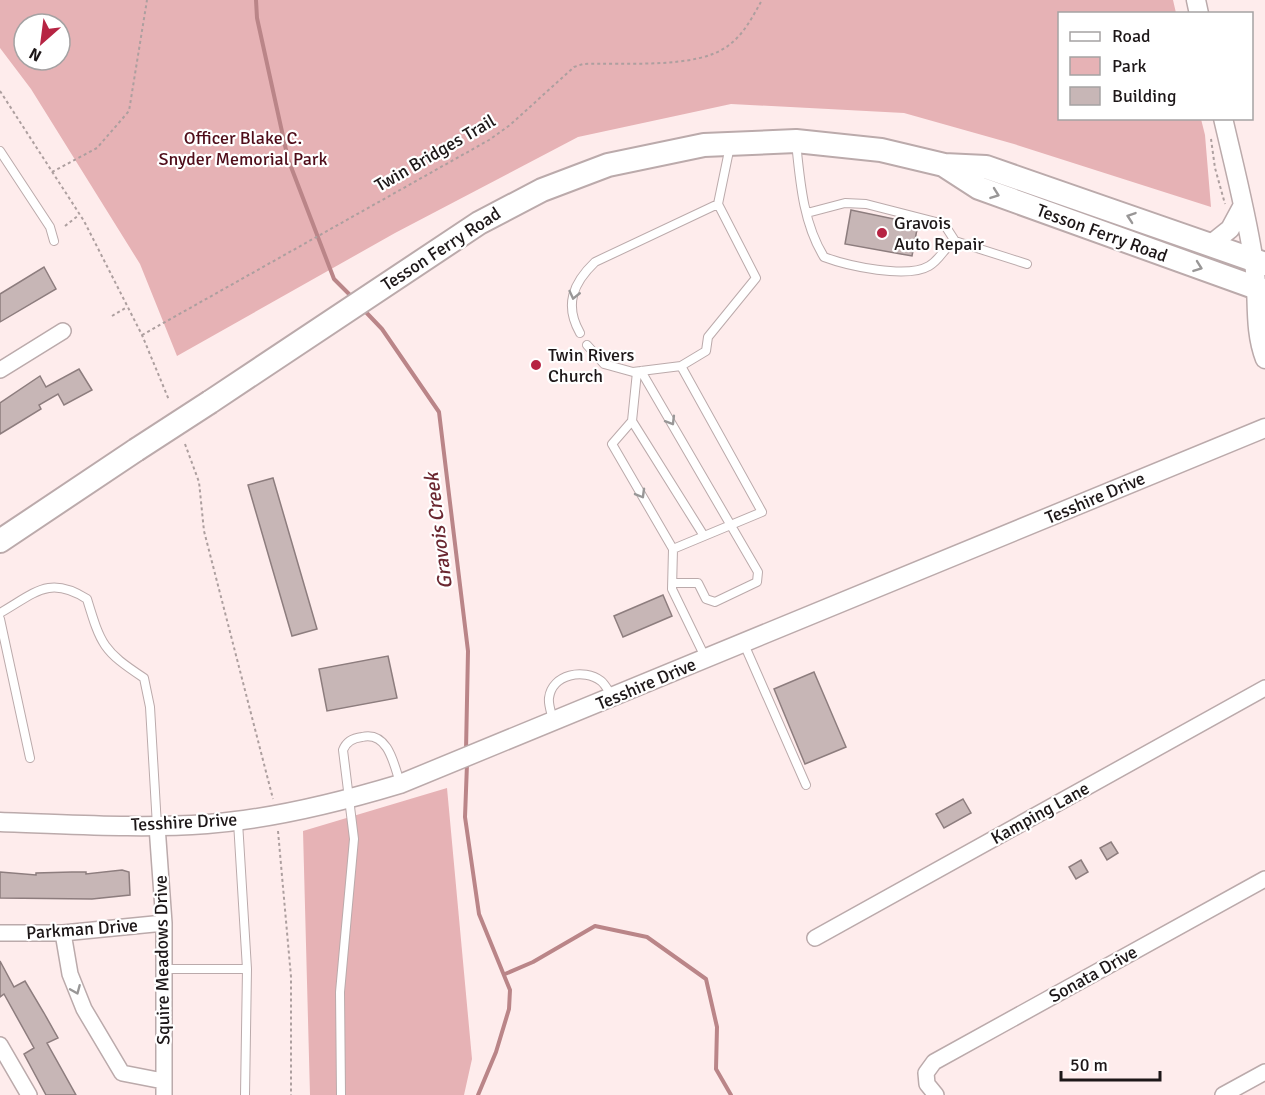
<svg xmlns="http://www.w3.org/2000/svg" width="1265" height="1095" font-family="Signika,sans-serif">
  <rect width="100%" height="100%" fill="#feecec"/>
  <path fill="#e6b2b5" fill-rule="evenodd" d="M 0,0 L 1173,0 L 1176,13 L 1060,14 L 1060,118 L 1201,119 L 1205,135 L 1211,207 L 1014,144 L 904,113 L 731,104 L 578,137 L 395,233 L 177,356 L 140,264 L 31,89 L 0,48 ZM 24,24 L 60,24 L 60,60 L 24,60 Z
    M 447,788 L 472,1059 L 464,1095 L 310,1095 L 303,831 Z"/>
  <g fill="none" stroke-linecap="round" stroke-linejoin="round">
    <path stroke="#ba8588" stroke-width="4" d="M 256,0 L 257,18 L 288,159 L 334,279 L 353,298
      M 362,308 L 382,329 L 439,412 L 468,651 L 466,750
      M 467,764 L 465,817 L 479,914 L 510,990 L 509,1009 L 496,1052 L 478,1095
      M 505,974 L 533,962 L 595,926 L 647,937 L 706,979 L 717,1027 L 716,1069 L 731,1095"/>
  </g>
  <path fill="#c7b6b6" stroke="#8d7d7e" stroke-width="1.5" d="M 851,210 L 918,224 L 912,256 L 845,244 Z
    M 44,267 L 56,289 L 0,322 L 0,294 Z
    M 79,369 L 92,390 L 64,405 L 58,394 L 39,405 L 41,409 L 0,434 L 0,403 L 40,376 L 46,387 Z
    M 273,478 L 317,629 L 292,636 L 248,485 Z
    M 663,595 L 672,616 L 623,637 L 614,616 Z
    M 388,656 L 397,698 L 327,711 L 319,669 Z
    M 814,672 L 846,747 L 805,764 L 774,689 Z
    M 963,799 L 971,813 L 944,828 L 936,814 Z
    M 1111,842 L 1118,853 L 1107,860 L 1100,848 Z
    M 1081,860 L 1088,872 L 1076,879 L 1069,867 Z
    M 122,870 L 129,872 L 130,895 L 92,899 L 0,898 L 0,872 L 36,875 L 36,873 L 72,872 L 86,872 L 86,874 Z
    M 0,961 L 14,987 L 25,981 L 44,1013 L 58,1038 L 47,1043 L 76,1095 L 46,1095 L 24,1054 L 34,1048 L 4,994 L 0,997 Z"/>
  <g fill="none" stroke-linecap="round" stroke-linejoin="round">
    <defs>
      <path id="service" d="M 796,142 C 800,181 803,223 824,257 C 848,266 907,279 929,266 C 941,259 944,247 955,241 L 1027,264
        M 0,151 L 50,227 L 54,241
        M 807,213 L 845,203 L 866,204 L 944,224 L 955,241
        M 580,333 C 564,305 573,283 595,262 L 718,204 L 730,146
        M 587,345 L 604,364 L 633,372 L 681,366 L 706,351 L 708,337 L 756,278 L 718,204
        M 641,371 L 758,572 L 757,582 L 715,602 L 706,599 L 698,583 L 673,583
        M 637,372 L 632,421 L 612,444 L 673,549 L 672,589 L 706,659
        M 632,421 L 704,536
        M 673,549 L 762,512 L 681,366
        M 0,613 C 35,593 49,575 87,599 C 101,645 103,651 144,678 L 150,707 L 157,826
        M 0,619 L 30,758
        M 744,644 L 806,785
        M 553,721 C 552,714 548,705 549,698 C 552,674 584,668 601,681 C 605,684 609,692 612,696
        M 164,969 L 247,969 L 238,822
        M 245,1095 L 247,969
        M 341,1095 L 340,992 L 354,839 L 343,750 C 346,742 353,738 362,737 C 388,731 394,764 400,783"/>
      <path id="minor" d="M 0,370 L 63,331
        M 157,826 L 164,923 L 164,1095
        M 0,933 L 63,933 L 164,923
        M 63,933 L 70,974 L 84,1009 L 122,1073 L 163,1081
        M 815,938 L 1265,688
        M 0,1045 L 29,1095
        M 936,1095 L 927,1084 L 926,1073 L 934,1062 L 1265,879
        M 1223,1095 L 1265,1072"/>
      <path id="tertiary" d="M 1196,0 L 1199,14
        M 1223,118 C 1234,166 1247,215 1254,263 C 1259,296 1253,328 1265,359
        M 1210,245 L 1230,229 L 1243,205
        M 0,822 C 69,824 138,829 207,824 C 273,819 337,803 400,784 L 1265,428"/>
      <path id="primary" d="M 945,166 L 979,188 L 1265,291
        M 210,402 L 479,223 L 542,190 L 608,165 L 704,145 L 796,141 L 881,150 L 944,165 L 986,167 L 1265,264
        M 0,541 L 136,450"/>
    </defs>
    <use href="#service" stroke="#bbaaab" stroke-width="10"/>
    <use href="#minor" stroke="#bbaaab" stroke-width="18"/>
    <use href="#tertiary" stroke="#bbaaab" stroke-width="21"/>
    <use href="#primary" stroke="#bbaaab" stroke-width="26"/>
    <path stroke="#ad9f9f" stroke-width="2" stroke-dasharray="3 3" stroke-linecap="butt" d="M 0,91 L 84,221 L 142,335 L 169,400
      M 1211,139 L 1215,168 L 1225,204
      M 52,172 L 97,148 L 129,111 L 147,0
      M 65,226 L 79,215
      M 112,316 L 127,307
      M 142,335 L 489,140 L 510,125 L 574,67 L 583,64 C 622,62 698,70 729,45 C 744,34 753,16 762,0
      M 185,444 L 199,482 L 204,531 L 273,799
      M 278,831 L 291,977 L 291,1095"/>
    <use href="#service" stroke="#fff" stroke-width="8"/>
    <use href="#minor" stroke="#fff" stroke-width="15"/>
    <use href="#tertiary" stroke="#fff" stroke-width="18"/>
    <use href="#primary" stroke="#fff" stroke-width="22"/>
    <defs>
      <path id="primary-bridge" d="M 136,450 L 210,402"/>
    </defs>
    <use href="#primary-bridge" stroke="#bbaaab" stroke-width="26" stroke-linecap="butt"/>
    <use href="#primary-bridge" stroke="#fff" stroke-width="22"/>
  </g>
  <defs><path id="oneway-chevron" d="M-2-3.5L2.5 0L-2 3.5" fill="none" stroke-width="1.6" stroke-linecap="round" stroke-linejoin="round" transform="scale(1.5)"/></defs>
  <g stroke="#999797">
    <use href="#oneway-chevron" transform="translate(995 194) rotate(20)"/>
    <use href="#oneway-chevron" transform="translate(1131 217) rotate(-161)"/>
    <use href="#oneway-chevron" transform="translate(1198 267) rotate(20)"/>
    <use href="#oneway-chevron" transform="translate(574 295) rotate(103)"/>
    <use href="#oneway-chevron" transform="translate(671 421) rotate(59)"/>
    <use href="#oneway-chevron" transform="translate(641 494) rotate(60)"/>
    <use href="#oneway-chevron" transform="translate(76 990) rotate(67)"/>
  </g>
  <g fill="#b62443" stroke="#fff" stroke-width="2">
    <circle cx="882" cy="233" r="6"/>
    <circle cx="536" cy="365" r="6"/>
  </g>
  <g text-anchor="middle" stroke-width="4.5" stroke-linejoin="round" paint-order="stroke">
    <g font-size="18" fill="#4f0d1a" stroke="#fff">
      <text x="243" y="144">Officer Blake C.<tspan x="243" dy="21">Snyder Memorial Park</tspan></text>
    </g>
    <g font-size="18" fill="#1d1718" stroke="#fff">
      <text transform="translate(435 153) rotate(-30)" y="6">Twin Bridges Trail</text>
      <text transform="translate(1102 233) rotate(20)" y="6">Tesson Ferry Road</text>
      <text transform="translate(441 249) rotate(-33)" y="6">Tesson Ferry Road</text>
      <text transform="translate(1095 498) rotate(-23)" y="6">Tesshire Drive</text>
      <text transform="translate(646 684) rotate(-23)" y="6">Tesshire Drive</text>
      <text transform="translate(1040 813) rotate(-29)" y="6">Kamping Lane</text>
      <text transform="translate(184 822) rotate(-3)" y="6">Tesshire Drive</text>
      <text transform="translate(82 929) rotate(-4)" y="6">Parkman Drive</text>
      <text transform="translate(162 960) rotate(-91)" y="6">Squire Meadows Drive</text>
      <text transform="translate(1093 974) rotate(-29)" y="6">Sonata Drive</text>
    </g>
    <g font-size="18" fill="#1d1718" stroke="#fff" text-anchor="start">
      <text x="894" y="229">Gravois<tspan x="894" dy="21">Auto Repair</tspan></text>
      <text x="548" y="361">Twin Rivers<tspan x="548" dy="21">Church</tspan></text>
    </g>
    <g font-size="20" font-style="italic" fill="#6b2831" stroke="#fff">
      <text transform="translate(438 531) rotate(-97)" y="7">Gravois Creek</text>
    </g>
  </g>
  <rect x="1058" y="12" width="195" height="108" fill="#ffffff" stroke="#a5a2a3" stroke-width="1.5"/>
  <rect x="1070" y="32" width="30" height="9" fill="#ffffff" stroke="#a5a2a3" stroke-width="1.5"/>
  <text x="1112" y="42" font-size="18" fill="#1d1718">Road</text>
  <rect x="1070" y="57" width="30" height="18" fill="#e6b2b5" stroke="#a5a2a3" stroke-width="1.5"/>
  <text x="1112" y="72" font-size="18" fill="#1d1718">Park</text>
  <rect x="1070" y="87" width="30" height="18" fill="#c7b6b6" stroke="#a5a2a3" stroke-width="1.5"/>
  <text x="1112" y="102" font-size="18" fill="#1d1718">Building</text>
  <g transform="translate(42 42) rotate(208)"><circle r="28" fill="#ffffff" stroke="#a5a2a3" stroke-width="1.5"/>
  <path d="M0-4.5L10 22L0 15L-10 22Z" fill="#b62443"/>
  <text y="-9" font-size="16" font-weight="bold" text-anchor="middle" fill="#1d1718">N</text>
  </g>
  <path d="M1061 1071v9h99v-9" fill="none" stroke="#1d1718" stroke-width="3"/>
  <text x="1070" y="1071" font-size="18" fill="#1d1718" stroke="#ffffff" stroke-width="4.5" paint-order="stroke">50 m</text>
</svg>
